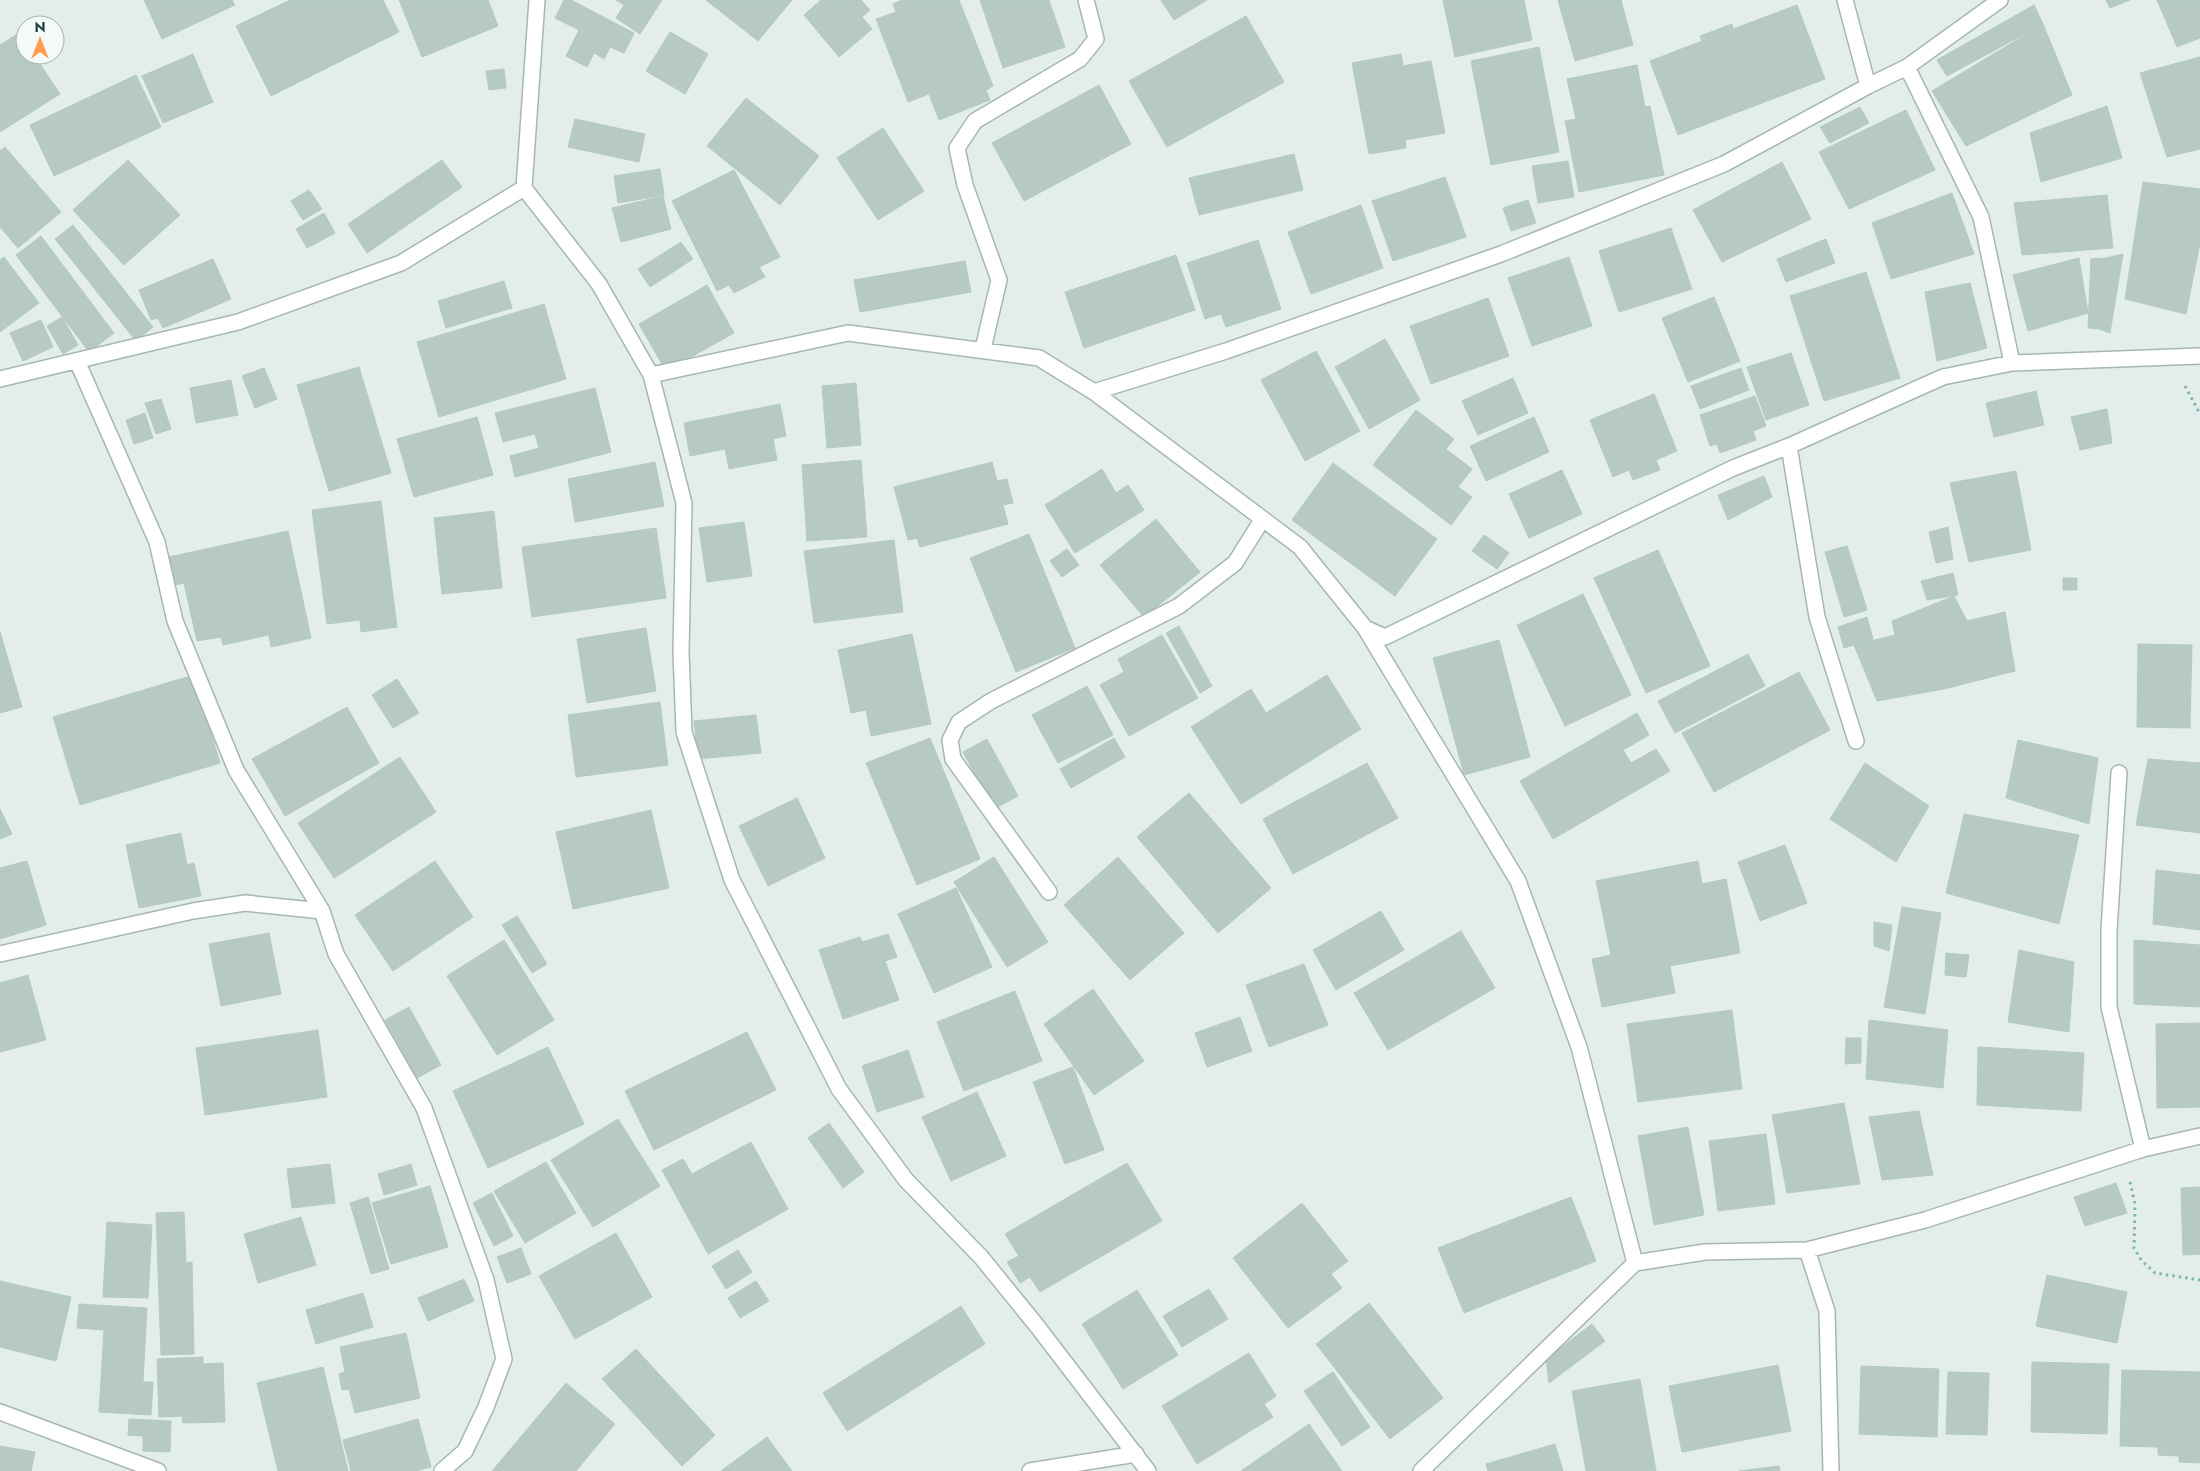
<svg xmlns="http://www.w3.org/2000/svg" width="2200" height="1471" font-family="Jost,sans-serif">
  <rect width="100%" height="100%" fill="#e3eeeb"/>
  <path fill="#b7c9c5" stroke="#b4c9c4" d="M 144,0 L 232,0 L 235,5 L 162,39 Z
    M 290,0 L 383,0 L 399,32 L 271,96 L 236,26 Z
    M 399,0 L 488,0 L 498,26 L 422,57 Z
    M 564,0 L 571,0 L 634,33 L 624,53 L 610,47 L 604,59 L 594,53 L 587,67 L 566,56 L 579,30 L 555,18 Z
    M 616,0 L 662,0 L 640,34 L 616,18 L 624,5 Z
    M 706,0 L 792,0 L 758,41 Z
    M 821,0 L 861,0 L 870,10 L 862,17 L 872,29 L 839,57 L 804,15 Z
    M 902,0 L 959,0 L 993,86 L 986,90 L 990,100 L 939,120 L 929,94 L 908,102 L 876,19 L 896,12 L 893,4 Z
    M 980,0 L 1049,0 L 1065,47 L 1003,68 Z
    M 1161,0 L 1207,0 L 1174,20 Z
    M 1443,0 L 1524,0 L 1532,40 L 1455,57 Z
    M 1558,0 L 1621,0 L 1633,45 L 1575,61 Z
    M 2106,0 L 2130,0 L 2110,8 Z
    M 2157,0 L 2200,0 L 2200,38 L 2177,47 Z
    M 1797,5 L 1825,79 L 1678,135 L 1650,61 L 1702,41 L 1700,36 L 1732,24 L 1733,29 Z
    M 2034,5 L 2043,24 L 1947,76 L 1937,60 Z
    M 1246,16 L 1284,82 L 1167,147 L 1129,81 Z
    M 2043,24 L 2072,95 L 1966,146 L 1932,91 Z
    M 670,32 L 708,54 L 685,94 L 646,71 Z
    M 19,33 L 25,42 L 25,55 L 34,55 L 60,94 L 0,132 L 0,45 Z
    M 1539,47 L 1559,152 L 1491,165 L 1471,61 Z
    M 193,54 L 213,102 L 163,123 L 142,76 Z
    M 1401,54 L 1403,66 L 1431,61 L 1445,133 L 1405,140 L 1406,148 L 1369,154 L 1352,63 Z
    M 2200,57 L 2200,149 L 2167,157 L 2140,73 Z
    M 1637,65 L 1645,107 L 1650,106 L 1664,175 L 1579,192 L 1565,121 L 1576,119 L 1567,79 Z
    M 504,69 L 506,88 L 489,90 L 486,71 Z
    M 136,75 L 161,127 L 54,176 L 30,125 Z
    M 1099,85 L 1131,144 L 1024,201 L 992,143 Z
    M 746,98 L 819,156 L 780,205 L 707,146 Z
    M 2107,106 L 2122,158 L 2041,182 L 2030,133 Z
    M 1860,107 L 1869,123 L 1830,143 L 1820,127 Z
    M 1906,110 L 1935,170 L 1849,209 L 1819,152 Z
    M 575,119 L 645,134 L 639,162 L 568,147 Z
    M 883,128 L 924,191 L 878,220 L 837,158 Z
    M 5,147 L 61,212 L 18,248 L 0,227 L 0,151 Z
    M 1294,154 L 1303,190 L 1199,215 L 1189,178 Z
    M 128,160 L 180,215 L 124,265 L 73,210 Z
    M 442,160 L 462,187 L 367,253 L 348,224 Z
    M 1568,161 L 1574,197 L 1538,203 L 1532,166 Z
    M 1782,162 L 1811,219 L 1722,262 L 1693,210 Z
    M 660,169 L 664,195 L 618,203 L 614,176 Z
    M 734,170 L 780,257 L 759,267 L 765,277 L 734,293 L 729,285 L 717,291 L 672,201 Z
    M 1445,177 L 1466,237 L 1393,261 L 1372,201 Z
    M 2143,182 L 2200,189 L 2200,243 L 2186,314 L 2125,299 Z
    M 309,190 L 322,209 L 303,220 L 291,201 Z
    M 1952,193 L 1974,254 L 1891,279 L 1872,223 Z
    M 2107,195 L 2113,248 L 2022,255 L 2014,203 Z
    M 663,196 L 671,229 L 621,242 L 612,208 Z
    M 1528,200 L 1536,223 L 1511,231 L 1503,208 Z
    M 1361,205 L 1383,268 L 1311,294 L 1288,232 Z
    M 324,213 L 335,233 L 307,248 L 296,229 Z
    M 73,225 L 153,327 L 136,341 L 55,239 Z
    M 1671,228 L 1692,289 L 1619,312 L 1599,251 Z
    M 41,236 L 114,333 L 89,352 L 16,255 Z
    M 1826,239 L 1835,263 L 1786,282 L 1777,259 Z
    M 1258,240 L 1281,309 L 1226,327 L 1221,314 L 1205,319 L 1187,263 Z
    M 681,242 L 693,259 L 650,287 L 638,269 Z
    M 2123,254 L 2110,333 L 2099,329 L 2106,258 Z
    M 1176,255 L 1195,310 L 1084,348 L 1065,292 Z
    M 4,257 L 39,303 L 0,332 L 0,260 Z
    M 1569,257 L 1592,326 L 1532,346 L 1508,278 Z
    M 2079,258 L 2088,313 L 2028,331 L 2013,275 Z
    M 2106,258 L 2099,329 L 2088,328 L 2091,259 Z
    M 213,259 L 231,299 L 163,328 L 158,318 L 151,320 L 139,290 Z
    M 965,261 L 971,292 L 860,312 L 854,280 Z
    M 1866,272 L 1900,378 L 1824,401 L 1790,296 Z
    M 504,281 L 512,308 L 446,328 L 438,301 Z
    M 1970,283 L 1987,348 L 1937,361 L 1925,292 Z
    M 707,285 L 734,333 L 666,371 L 639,324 Z
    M 1714,297 L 1740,361 L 1688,382 L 1662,318 Z
    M 1488,298 L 1509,356 L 1431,384 L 1410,326 Z
    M 544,304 L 566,379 L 439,417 L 417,342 Z
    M 62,317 L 78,345 L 63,354 L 47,326 Z
    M 41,320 L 53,347 L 23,361 L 10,333 Z
    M 1385,339 L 1420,400 L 1369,429 L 1335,367 Z
    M 1316,351 L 1360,431 L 1305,461 L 1261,380 Z
    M 1791,353 L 1809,405 L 1766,420 L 1747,367 Z
    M 359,367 L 391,473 L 329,491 L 297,385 Z
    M 264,368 L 277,399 L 255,408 L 242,376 Z
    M 1741,368 L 1749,390 L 1700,409 L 1691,386 Z
    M 1513,378 L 1528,413 L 1478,435 L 1462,401 Z
    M 231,380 L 238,415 L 196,423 L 190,388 Z
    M 856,383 L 861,445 L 827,448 L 822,386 Z
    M 595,388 L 611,452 L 515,477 L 510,456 L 539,448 L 535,434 L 503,442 L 495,413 Z
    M 2036,391 L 2044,425 L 1994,437 L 1986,403 Z
    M 1654,394 L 1677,451 L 1656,460 L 1660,470 L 1633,480 L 1629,470 L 1613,477 L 1590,420 Z
    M 1755,396 L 1766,426 L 1753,431 L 1756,440 L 1720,453 L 1717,444 L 1710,446 L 1700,415 Z
    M 161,399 L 171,429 L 156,434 L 145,403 Z
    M 780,404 L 786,436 L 773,439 L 777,460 L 729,469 L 725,449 L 690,456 L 684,423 Z
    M 2107,409 L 2112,443 L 2080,450 L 2071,417 Z
    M 1416,410 L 1454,439 L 1446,449 L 1472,469 L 1458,487 L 1472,497 L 1451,525 L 1373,465 Z
    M 145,413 L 153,438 L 134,444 L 126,420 Z
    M 477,417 L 493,475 L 414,497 L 397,439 Z
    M 1534,417 L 1549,452 L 1486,481 L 1470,446 Z
    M 861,460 L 867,537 L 807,541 L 802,465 Z
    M 655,462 L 664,506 L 575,522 L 568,479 Z
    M 992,462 L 997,481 L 1007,479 L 1013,503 L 1003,505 L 1008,524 L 920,547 L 917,538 L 908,540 L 894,487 Z
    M 1333,463 L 1437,539 L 1395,596 L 1292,520 Z
    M 1102,469 L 1116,493 L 1128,485 L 1144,510 L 1075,553 L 1045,505 Z
    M 1562,470 L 1582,514 L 1529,538 L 1509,494 Z
    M 2016,471 L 2031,550 L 1969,562 L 1950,483 Z
    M 1764,476 L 1772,497 L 1728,520 L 1718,495 Z
    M 381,501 L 397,627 L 361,632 L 360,620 L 327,624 L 312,510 Z
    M 494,511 L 502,588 L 442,594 L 434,518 Z
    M 1156,519 L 1200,572 L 1144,617 L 1100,565 Z
    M 744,522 L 752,576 L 707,582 L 699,528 Z
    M 1948,527 L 1953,559 L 1936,563 L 1929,532 Z
    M 656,528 L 666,598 L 532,617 L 522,547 Z
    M 288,531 L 311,638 L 271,647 L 269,635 L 223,645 L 221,637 L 197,641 L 184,583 L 175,585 L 169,557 Z
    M 1029,534 L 1075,648 L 1016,672 L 970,558 Z
    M 1484,535 L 1509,553 L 1497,569 L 1472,551 Z
    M 894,540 L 903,612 L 814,623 L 804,551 Z
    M 1847,546 L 1867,610 L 1844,617 L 1825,552 Z
    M 1067,549 L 1079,565 L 1062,577 L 1050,561 Z
    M 1658,550 L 1710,666 L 1646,693 L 1594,578 Z
    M 1953,573 L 1958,595 L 1927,600 L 1921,581 Z
    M 2063,578 L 2077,578 L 2077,590 L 2063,590 Z
    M 1583,594 L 1631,695 L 1565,726 L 1517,625 Z
    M 1954,596 L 1967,621 L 2005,612 L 2015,671 L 1944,689 L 1877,701 L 1854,645 L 1895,635 L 1892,621 Z
    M 1867,617 L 1873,639 L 1844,648 L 1838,627 Z
    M 1179,626 L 1212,686 L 1200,693 L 1166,633 Z
    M 646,628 L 656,691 L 587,703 L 577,639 Z
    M 0,632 L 22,707 L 0,713 Z
    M 912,634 L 931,724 L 871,736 L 866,710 L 851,713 L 838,650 Z
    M 1162,635 L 1198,698 L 1129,736 L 1100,685 L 1124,672 L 1118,659 Z
    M 1499,640 L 1530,757 L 1464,775 L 1433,658 Z
    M 2138,644 L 2192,645 L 2190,728 L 2137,727 Z
    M 1748,654 L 1765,686 L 1675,733 L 1658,701 Z
    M 1799,672 L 1830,730 L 1714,792 L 1682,733 Z
    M 194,675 L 220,763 L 80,805 L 53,717 Z
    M 1327,675 L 1361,729 L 1241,804 L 1191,727 L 1251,689 L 1266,713 Z
    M 397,679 L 419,713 L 393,728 L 372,695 Z
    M 1087,686 L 1113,735 L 1058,763 L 1032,715 Z
    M 660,702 L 668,765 L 576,777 L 568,715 Z
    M 347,707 L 379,763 L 285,816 L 252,759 Z
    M 1637,713 L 1649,735 L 1623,750 L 1631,763 L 1656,749 L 1670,771 L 1553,839 L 1520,781 Z
    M 756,715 L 761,753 L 698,759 L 694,721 Z
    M 930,738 L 980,859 L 917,885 L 866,763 Z
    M 1114,738 L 1125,757 L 1071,788 L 1060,769 Z
    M 987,739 L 1018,796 L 994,809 L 963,752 Z
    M 2018,740 L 2098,758 L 2089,824 L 2006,798 Z
    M 400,757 L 436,812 L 334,878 L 298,823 Z
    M 2148,759 L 2200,763 L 2200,833 L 2136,825 Z
    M 1367,763 L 1398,818 L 1293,874 L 1263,819 Z
    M 1865,763 L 1929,806 L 1896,862 L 1830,819 Z
    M 1189,793 L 1271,888 L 1218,933 L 1137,837 Z
    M 797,798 L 825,858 L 768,886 L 739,826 Z
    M 0,809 L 12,834 L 0,839 Z
    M 651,810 L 669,888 L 573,909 L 556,832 Z
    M 1964,814 L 2079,835 L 2059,924 L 1946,893 Z
    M 181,833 L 187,865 L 194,863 L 201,896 L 139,908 L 126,845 Z
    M 1785,845 L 1807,903 L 1760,921 L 1738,862 Z
    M 994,857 L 1048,942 L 1007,967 L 954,882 Z
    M 1118,857 L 1184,933 L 1130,980 L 1064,905 Z
    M 27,861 L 46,925 L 0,939 L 0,868 Z
    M 435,861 L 473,917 L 393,971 L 355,915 Z
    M 1698,861 L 1702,884 L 1726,879 L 1740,953 L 1670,966 L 1675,993 L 1602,1007 L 1592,959 L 1611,955 L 1596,881 Z
    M 2156,870 L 2200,875 L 2200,930 L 2153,924 Z
    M 956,888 L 992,967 L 934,993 L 898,914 Z
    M 1902,907 L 1941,913 L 1925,1014 L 1884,1007 Z
    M 1381,911 L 1404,950 L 1336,990 L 1313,950 Z
    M 517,916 L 547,964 L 532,973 L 502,925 Z
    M 1874,922 L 1892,925 L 1889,951 L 1874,946 Z
    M 1461,931 L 1495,988 L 1388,1050 L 1354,993 Z
    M 269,933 L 281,994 L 221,1006 L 209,944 Z
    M 888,934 L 897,957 L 885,961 L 899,1000 L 843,1019 L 819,950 L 860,937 L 862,942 Z
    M 504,940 L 554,1020 L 497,1055 L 447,976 Z
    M 2134,940 L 2200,945 L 2200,1007 L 2134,1004 Z
    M 2019,950 L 2074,962 L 2069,1032 L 2008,1022 Z
    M 1946,953 L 1969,955 L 1966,977 L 1945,975 Z
    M 1304,964 L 1328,1025 L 1269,1047 L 1246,985 Z
    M 28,975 L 46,1040 L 0,1052 L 0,983 Z
    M 1093,989 L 1144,1061 L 1094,1095 L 1044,1024 Z
    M 1015,991 L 1042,1061 L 964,1091 L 937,1022 Z
    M 409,1007 L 441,1065 L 417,1078 L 385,1020 Z
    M 1732,1010 L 1742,1089 L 1638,1102 L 1627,1024 Z
    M 1240,1017 L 1252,1051 L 1207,1067 L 1195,1033 Z
    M 1869,1020 L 1948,1030 L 1943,1088 L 1866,1079 Z
    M 2200,1023 L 2200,1107 L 2157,1108 L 2156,1024 Z
    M 318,1030 L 327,1097 L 205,1115 L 196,1048 Z
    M 747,1032 L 776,1090 L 654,1150 L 625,1091 Z
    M 1846,1038 L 1861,1038 L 1861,1063 L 1845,1064 Z
    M 548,1047 L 584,1124 L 488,1168 L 453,1091 Z
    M 1978,1047 L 2084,1053 L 2081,1111 L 1977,1105 Z
    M 908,1050 L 924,1097 L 877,1112 L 862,1066 Z
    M 1073,1067 L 1104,1150 L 1065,1164 L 1033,1082 Z
    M 977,1092 L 1006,1156 L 951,1181 L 922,1117 Z
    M 1844,1103 L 1860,1184 L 1787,1193 L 1772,1115 Z
    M 1919,1111 L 1933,1175 L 1882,1180 L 1869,1117 Z
    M 618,1119 L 660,1186 L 593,1227 L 551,1160 Z
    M 829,1123 L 864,1172 L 843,1188 L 808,1138 Z
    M 1688,1127 L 1704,1215 L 1654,1225 L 1638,1136 Z
    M 1766,1134 L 1775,1204 L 1718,1211 L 1709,1141 Z
    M 751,1142 L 788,1209 L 708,1254 L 662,1170 L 683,1159 L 692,1174 Z
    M 546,1162 L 576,1213 L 525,1243 L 494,1191 Z
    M 1127,1163 L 1162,1221 L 1040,1292 L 1030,1277 L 1020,1283 L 1007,1262 L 1019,1256 L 1005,1234 Z
    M 330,1164 L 335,1203 L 292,1208 L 287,1169 Z
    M 411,1164 L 417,1185 L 384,1195 L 378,1174 Z
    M 2116,1183 L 2127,1213 L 2085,1226 L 2074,1197 Z
    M 430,1186 L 448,1247 L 391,1264 L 372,1203 Z
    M 2200,1187 L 2200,1254 L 2183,1255 L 2181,1188 Z
    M 492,1193 L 513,1236 L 494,1246 L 473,1203 Z
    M 368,1197 L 389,1269 L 371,1274 L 350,1203 Z
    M 1571,1197 L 1596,1261 L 1464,1313 L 1438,1248 Z
    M 1302,1203 L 1348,1261 L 1331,1274 L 1342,1288 L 1288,1328 L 1233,1258 Z
    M 184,1212 L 186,1263 L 192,1262 L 194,1354 L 161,1355 L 156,1213 Z
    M 301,1217 L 316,1265 L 258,1283 L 244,1234 Z
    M 107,1222 L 152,1225 L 148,1298 L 103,1297 Z
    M 616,1233 L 652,1297 L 575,1339 L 539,1276 Z
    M 521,1248 L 531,1274 L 507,1283 L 497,1257 Z
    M 738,1250 L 752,1272 L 726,1289 L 712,1266 Z
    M 2047,1275 L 2127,1292 L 2117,1343 L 2036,1326 Z
    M 464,1279 L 474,1301 L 428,1321 L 418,1298 Z
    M 0,1281 L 71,1297 L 56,1361 L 0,1347 Z
    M 756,1281 L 769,1301 L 740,1318 L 728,1298 Z
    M 1209,1289 L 1228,1319 L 1182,1347 L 1163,1316 Z
    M 1137,1290 L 1178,1355 L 1123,1389 L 1082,1324 Z
    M 363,1293 L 373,1327 L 316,1344 L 306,1310 Z
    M 1369,1303 L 1443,1398 L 1390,1439 L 1316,1344 Z
    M 79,1304 L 147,1308 L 143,1382 L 153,1382 L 151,1415 L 99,1412 L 104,1330 L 77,1328 Z
    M 961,1306 L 985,1344 L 847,1431 L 823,1393 Z
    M 1592,1324 L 1605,1341 L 1549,1383 L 1546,1359 Z
    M 406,1333 L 420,1398 L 355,1413 L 349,1389 L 342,1390 L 339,1374 L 345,1372 L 340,1347 Z
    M 636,1349 L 715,1435 L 682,1466 L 602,1379 Z
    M 1249,1353 L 1276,1396 L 1264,1404 L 1273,1417 L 1197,1464 L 1162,1406 Z
    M 203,1357 L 203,1364 L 223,1363 L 225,1422 L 183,1423 L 182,1416 L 159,1417 L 157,1359 Z
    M 2032,1362 L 2109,1364 L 2107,1434 L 2031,1432 Z
    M 1778,1365 L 1791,1431 L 1682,1452 L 1669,1386 Z
    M 1861,1366 L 1939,1369 L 1937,1437 L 1859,1434 Z
    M 323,1367 L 348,1471 L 278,1471 L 257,1383 Z
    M 2122,1370 L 2200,1372 L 2200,1463 L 2179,1462 L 2179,1456 L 2158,1455 L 2158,1447 L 2120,1446 Z
    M 1333,1372 L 1370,1427 L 1342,1446 L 1304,1391 Z
    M 1948,1372 L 1989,1373 L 1987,1435 L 1946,1434 Z
    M 1640,1379 L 1656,1471 L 1586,1471 L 1572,1391 Z
    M 566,1383 L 615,1424 L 576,1471 L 492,1471 Z
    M 129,1419 L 171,1421 L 170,1452 L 143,1451 L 143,1436 L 128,1435 Z
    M 418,1419 L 431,1467 L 416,1471 L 351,1471 L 343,1440 Z
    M 1309,1424 L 1342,1471 L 1241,1471 Z
    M 767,1437 L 792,1471 L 721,1471 Z
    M 1555,1444 L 1563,1471 L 1488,1471 L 1486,1464 Z
    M 0,1446 L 35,1452 L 31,1471 L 0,1471 Z
    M 1779,1466 L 1780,1471 L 1739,1471 Z"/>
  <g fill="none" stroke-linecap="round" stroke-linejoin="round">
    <defs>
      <path id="service" d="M 1030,1471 L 1136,1454"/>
      <path id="minor" d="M 1907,67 L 2000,0
        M 1868,86 L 1907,67 L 1981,217 L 2012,363
        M 524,188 L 599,284 L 651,375 L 684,503 L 681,652 L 684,732 L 732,880 L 839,1089 L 906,1180 L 981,1257 L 1037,1326 L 1148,1471
        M 983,349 L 999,280 L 965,185 L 957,148 L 975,121 L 1080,59 L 1096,39 L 1086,0
        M 77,361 L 157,542 L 175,621 L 236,770 L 322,911 L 336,954 L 424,1108 L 486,1280 L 504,1359 L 486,1407 L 465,1451 L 442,1471
        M 651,375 L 848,333 L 1039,358 L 1094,392 L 1300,547 L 1365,628 L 1518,881 L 1579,1047 L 1635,1263
        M 0,379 L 238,322 L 401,263 L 524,188 L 537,0
        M 1094,392 L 1226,351 L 1501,254 L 1724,164 L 1868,86 L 1845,0
        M 1789,446 L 1817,617 L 1856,741
        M 1365,628 L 1385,637 L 1733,468 L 1789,446 L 1943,377 L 2012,363 L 2200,356
        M 2119,773 L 2109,930 L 2109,1007 L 2143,1149
        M 1049,892 L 953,759 L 950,740 L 959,722 L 991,701 L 1179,606 L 1235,563 L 1262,520
        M 0,954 L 193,911 L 245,903 L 322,911
        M 1807,1250 L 1827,1311 L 1831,1471
        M 0,1412 L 158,1471
        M 1421,1471 L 1635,1263 L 1705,1252 L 1807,1250 L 1925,1220 L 2143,1149 L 2200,1136"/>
    </defs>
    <use href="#service" stroke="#a5b7b4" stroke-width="18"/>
    <use href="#minor" stroke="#a5b7b4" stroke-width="18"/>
    <path stroke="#7fb5af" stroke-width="3" stroke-dasharray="2.5 4" stroke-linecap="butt" d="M 2185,386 L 2200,414
      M 2130,1182 L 2135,1204 L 2134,1248 L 2142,1261 L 2155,1273 L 2200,1280"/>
    <use href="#service" stroke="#fff" stroke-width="15"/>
    <use href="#minor" stroke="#fff" stroke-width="15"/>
  </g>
  <g transform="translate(40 40)"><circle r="24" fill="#f4faf8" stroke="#9fb0ae"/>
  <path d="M0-4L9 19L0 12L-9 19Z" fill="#ff9c50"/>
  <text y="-8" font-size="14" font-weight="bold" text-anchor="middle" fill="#20423f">N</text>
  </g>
</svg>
